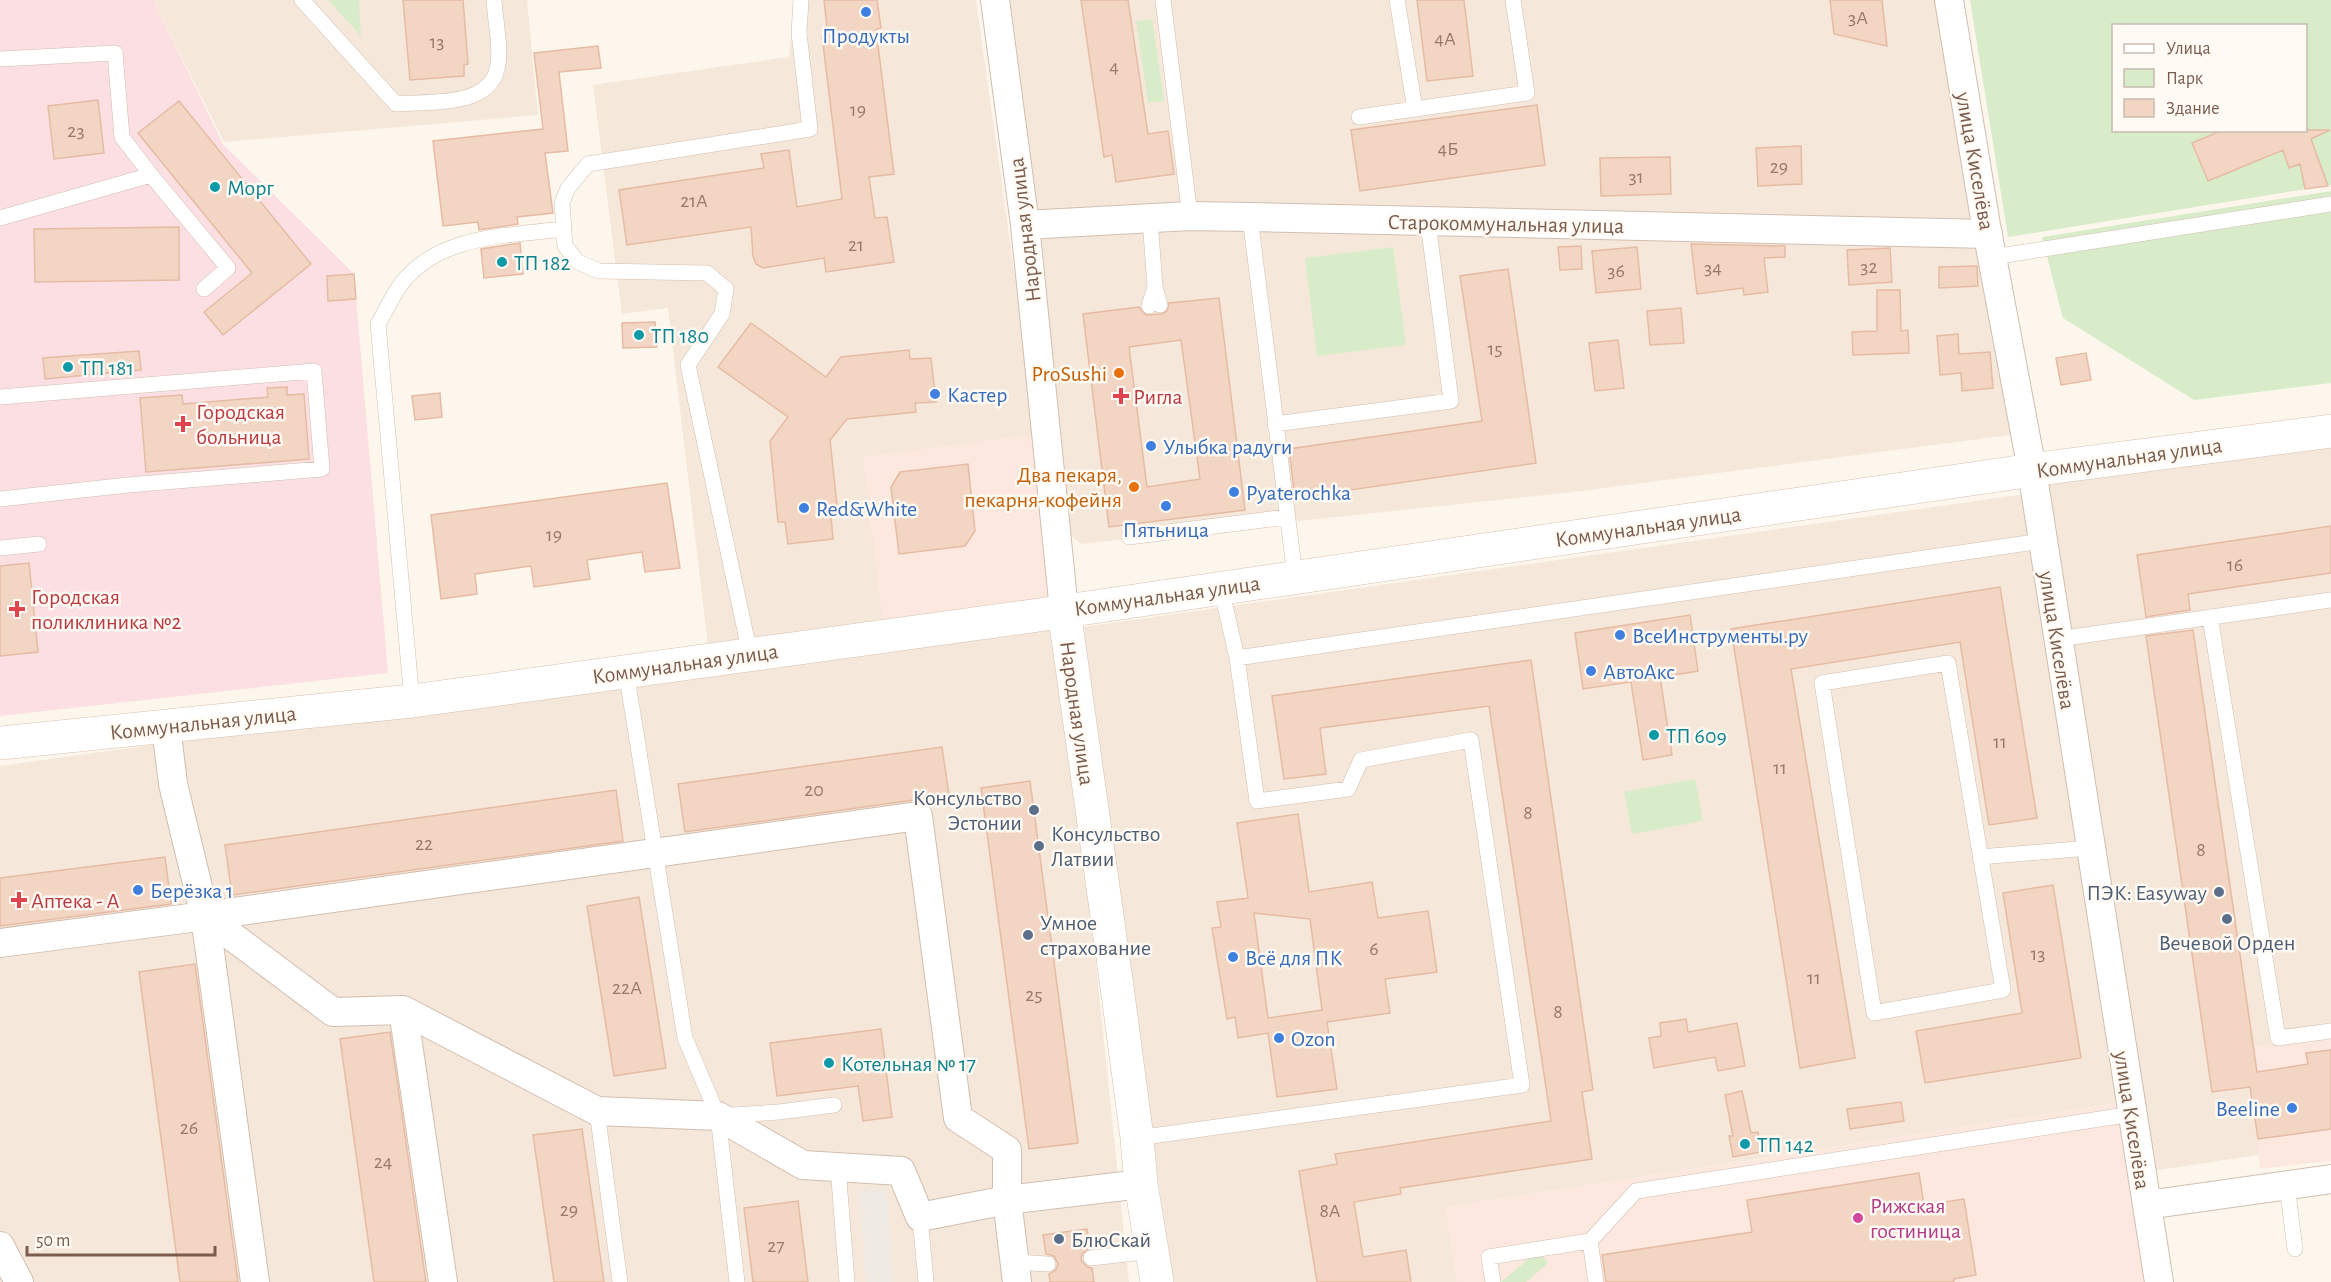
<svg xmlns="http://www.w3.org/2000/svg" width="2331" height="1282" font-family="'Alegreya Sans',sans-serif">
  <rect width="100%" height="100%" fill="#fdf6ec"/>
  <path fill="#f5e8da" d="M 153,0 L 527,0 L 538,115 L 224,142 Z
    M 795,0 L 976,0 L 1037,434 L 884,629 L 709,654 L 668,308 L 622,314 L 593,85 L 789,57 Z
    M 1004,0 L 1938,0 L 2018,434 L 1573,492 L 1081,544 L 1055,523 Z
    M 2331,440 L 2331,1037 L 2258,1139 L 2258,1155 L 2152,1171 L 2040,477 Z
    M 2026,494 L 2118,1103 L 1446,1207 L 1457,1282 L 1172,1282 L 1083,627 Z
    M 1060,619 L 1129,1282 L 0,1282 L 0,766 Z"/>
  <path fill="#fde8e0" d="M 1037,434 L 1057,605 L 884,629 L 863,457 Z
    M 2331,1037 L 2331,1161 L 2260,1169 L 2250,1087 L 2253,1047 Z
    M 2118,1103 L 2151,1282 L 1457,1282 L 1446,1207 Z"/>
  <path fill="#efe9e4" d="M 886,1188 L 893,1282 L 866,1282 L 859,1190 Z"/>
  <path fill="#fbdfe3" d="M 0,0 L 153,0 L 223,144 L 354,274 L 388,673 L 0,716 Z"/>
  <path fill="#d8ecc9" fill-rule="evenodd" d="M 328,0 L 359,0 L 361,36 Z
    M 1970,0 L 2331,0 L 2331,185 L 2008,237 ZM 2114,26 L 2306,26 L 2306,130 L 2114,130 Z
    M 1152,19 L 1164,101 L 1148,103 L 1136,21 Z
    M 2331,191 L 2331,383 L 2194,400 L 2063,318 L 2042,237 Z
    M 1393,247 L 1406,345 L 1317,356 L 1305,258 Z
    M 1695,779 L 1703,821 L 1632,834 L 1624,792 Z
    M 1538,1251 L 1548,1263 L 1526,1282 L 1501,1282 Z"/>
  <path fill="#f3d5c3" stroke="#e6bba3" stroke-width="1.5" fill-rule="evenodd" d="M 403,0 L 463,0 L 468,64 L 464,65 L 464,76 L 410,80 Z
    M 824,0 L 877,0 L 881,28 L 876,29 L 894,174 L 869,177 L 875,218 L 887,217 L 894,262 L 826,272 L 824,258 L 763,268 L 756,264 L 753,256 L 751,227 L 627,245 L 619,190 L 764,168 L 761,154 L 789,150 L 797,207 L 842,199 L 822,36 L 828,36 Z
    M 1081,0 L 1128,0 L 1148,134 L 1168,131 L 1174,174 L 1116,182 L 1112,155 L 1104,157 Z
    M 1417,0 L 1464,0 L 1473,76 L 1427,81 Z
    M 1830,0 L 1882,0 L 1887,46 L 1834,34 Z
    M 598,46 L 601,68 L 559,72 L 568,151 L 545,153 L 553,213 L 517,217 L 518,224 L 479,230 L 478,222 L 443,226 L 433,141 L 543,129 L 534,53 Z
    M 98,100 L 104,153 L 54,159 L 48,106 Z
    M 179,101 L 311,264 L 223,335 L 204,312 L 252,273 L 138,133 Z
    M 1537,105 L 1545,165 L 1360,191 L 1351,130 Z
    M 2306,125 L 2308,130 L 2330,130 L 2311,139 L 2328,186 L 2305,189 L 2300,164 L 2289,168 L 2283,150 L 2208,181 L 2192,143 L 2223,130 L 2306,130 Z
    M 1801,146 L 1802,184 L 1758,186 L 1756,148 Z
    M 1670,157 L 1671,194 L 1601,196 L 1600,158 Z
    M 179,227 L 179,280 L 35,282 L 34,229 Z
    M 520,243 L 523,274 L 484,278 L 481,249 Z
    M 1691,244 L 1785,246 L 1785,257 L 1764,258 L 1768,292 L 1744,295 L 1743,288 L 1697,294 Z
    M 1581,246 L 1582,269 L 1560,270 L 1558,247 Z
    M 1637,247 L 1641,289 L 1596,293 L 1592,251 Z
    M 1890,248 L 1892,282 L 1849,285 L 1847,250 Z
    M 1977,266 L 1978,286 L 1939,288 L 1939,267 Z
    M 1508,269 L 1536,463 L 1295,498 L 1289,449 L 1482,421 L 1460,276 Z
    M 354,274 L 356,299 L 328,301 L 327,276 Z
    M 1877,290 L 1900,290 L 1901,331 L 1908,330 L 1909,353 L 1853,355 L 1852,332 L 1877,331 Z
    M 1219,298 L 1245,510 L 1109,527 L 1083,314 L 1139,307 L 1146,315 L 1162,314 L 1167,311 L 1169,303 ZM 1181,340 L 1200,479 L 1147,487 L 1129,347 Z
    M 1681,308 L 1684,343 L 1650,345 L 1647,311 Z
    M 655,322 L 657,347 L 623,348 L 622,323 Z
    M 751,323 L 826,377 L 841,357 L 909,350 L 910,359 L 931,358 L 936,402 L 915,403 L 916,412 L 847,419 L 830,440 L 838,515 L 831,516 L 833,539 L 788,544 L 785,522 L 778,522 L 770,441 L 788,417 L 718,367 Z
    M 1958,334 L 1959,354 L 1990,352 L 1993,388 L 1962,391 L 1961,373 L 1940,375 L 1937,336 Z
    M 1618,340 L 1624,388 L 1595,391 L 1589,343 Z
    M 139,351 L 141,370 L 45,379 L 43,358 Z
    M 2086,353 L 2091,380 L 2061,385 L 2056,358 Z
    M 287,387 L 287,395 L 304,394 L 309,459 L 146,472 L 140,398 L 182,395 L 183,404 L 268,397 L 267,388 Z
    M 440,393 L 442,417 L 415,420 L 412,396 Z
    M 968,464 L 975,531 L 965,546 L 899,554 L 891,487 L 900,472 Z
    M 667,483 L 680,568 L 645,572 L 642,552 L 587,560 L 590,579 L 534,587 L 531,566 L 475,574 L 477,594 L 441,599 L 431,515 Z
    M 2331,526 L 2331,573 L 2188,594 L 2190,610 L 2146,617 L 2137,555 Z
    M 29,563 L 38,652 L 0,656 L 0,566 Z
    M 2000,587 L 2037,818 L 1989,825 L 1960,642 L 1791,669 L 1855,1058 L 1800,1068 L 1731,629 Z
    M 1690,615 L 1698,671 L 1660,677 L 1672,755 L 1643,760 L 1631,682 L 1583,689 L 1575,633 Z
    M 2193,630 L 2257,1072 L 2308,1064 L 2306,1053 L 2331,1050 L 2331,1129 L 2258,1139 L 2250,1087 L 2212,1092 L 2146,636 Z
    M 1531,660 L 1593,1090 L 1582,1092 L 1592,1159 L 1400,1188 L 1401,1194 L 1354,1202 L 1363,1257 L 1406,1250 L 1411,1282 L 1317,1282 L 1299,1171 L 1337,1164 L 1335,1154 L 1551,1121 L 1489,706 L 1320,728 L 1326,774 L 1284,779 L 1272,696 Z
    M 942,747 L 949,795 L 685,832 L 678,784 Z
    M 1030,781 L 1078,1143 L 1029,1149 L 981,788 Z
    M 616,790 L 623,841 L 232,895 L 225,845 Z
    M 1298,814 L 1309,892 L 1372,882 L 1378,918 L 1428,911 L 1437,972 L 1385,979 L 1390,1013 L 1327,1022 L 1337,1089 L 1277,1097 L 1268,1033 L 1238,1038 L 1235,1017 L 1227,1019 L 1212,928 L 1221,927 L 1217,902 L 1248,898 L 1237,823 ZM 1254,913 L 1310,919 L 1322,1010 L 1268,1018 Z
    M 165,857 L 171,904 L 0,926 L 0,878 Z
    M 2053,885 L 2081,1058 L 1925,1083 L 1916,1031 L 2022,1013 L 2003,893 Z
    M 639,897 L 666,1068 L 614,1076 L 587,906 Z
    M 195,964 L 238,1282 L 180,1282 L 139,972 Z
    M 1686,1019 L 1688,1032 L 1737,1023 L 1745,1066 L 1718,1071 L 1715,1057 L 1654,1068 L 1649,1038 L 1661,1036 L 1660,1023 Z
    M 881,1029 L 892,1117 L 863,1121 L 858,1086 L 777,1096 L 770,1043 Z
    M 390,1032 L 401,1108 L 426,1282 L 374,1282 L 340,1039 Z
    M 1742,1091 L 1751,1133 L 1758,1132 L 1761,1152 L 1733,1157 L 1729,1136 L 1733,1136 L 1725,1095 Z
    M 1901,1102 L 1904,1121 L 1850,1129 L 1847,1109 Z
    M 582,1129 L 604,1282 L 554,1282 L 533,1135 Z
    M 1919,1173 L 1924,1205 L 1964,1199 L 1976,1275 L 1954,1279 L 1954,1282 L 1606,1282 L 1602,1255 L 1752,1232 L 1747,1200 Z
    M 798,1201 L 808,1282 L 753,1282 L 744,1208 Z
    M 1087,1229 L 1090,1248 L 1082,1254 L 1081,1260 L 1087,1267 L 1092,1268 L 1094,1282 L 1050,1282 L 1049,1274 L 1056,1270 L 1058,1264 L 1054,1256 L 1046,1254 L 1043,1235 Z"/>
  <g fill="none" stroke-linecap="round" stroke-linejoin="round">
    <defs>
      <path id="lane" d="M 302,0 L 396,104 C 427,101 489,108 497,69 C 502,50 495,20 494,0
        M 1163,0 L 1190,216
        M 1397,0 L 1415,109
        M 0,59 L 115,53 L 122,137 L 151,175 L 0,218
        M 1359,117 L 1527,93 L 1513,0
        M 151,175 L 228,268 L 204,289
        M 1250,217 L 1295,576
        M 1150,219 L 1155,287
        M 1993,257 L 2331,204
        M 1149,306 L 1155,287 L 1160,305
        M 0,397 L 314,371 L 322,469 L 128,485 L 0,499
        M 1275,424 L 1451,401 L 1428,222
        M 1129,537 L 1287,517
        M 0,548 L 39,544
        M 2210,617 L 2278,1038 L 2331,1031
        M 2058,639 L 2331,600
        M 750,654 L 688,365 L 722,314 L 726,289 L 707,273 L 599,271 L 578,262 L 565,246 L 562,203 L 568,188 L 588,164 L 810,129 L 799,33 L 801,0
        M 1237,658 L 2042,541
        M 1948,663 L 2003,990 L 1874,1013 L 1822,683 Z
        M 626,671 L 685,1038 L 718,1116
        M 412,701 L 378,324 C 385,312 391,299 399,287 C 435,235 506,236 563,229
        M 1980,857 L 2090,848
        M 597,1111 L 620,1282
        M 1137,1138 L 1522,1085 L 1471,740 L 1361,760 L 1348,789 L 1257,801 L 1237,658 L 1221,588
        M 838,1167 L 847,1282
        M 2287,1185 L 2295,1249
        M 920,1217 L 926,1282
        M 1590,1241 L 1596,1282
        M 1091,1258 L 1153,1251
        M 1014,1262 L 1048,1264
        M 737,1282 L 718,1116 L 779,1112 L 834,1105
        M 1493,1282 L 1489,1257 L 1590,1241 L 1636,1191 L 2132,1114"/>
      <path id="street" d="M 995,0 L 1025,225 L 1064,610
        M 1949,0 L 1986,225 L 2032,470 L 2159,1282
        M 1025,225 L 1190,216 L 1250,217 L 1988,234
        M 918,816 L 958,1118 L 1007,1150 L 1007,1200 L 920,1217 L 901,1171 L 803,1165 L 718,1116 L 597,1111 L 403,1010 L 333,1012 L 205,916 Z
        M 205,916 L 255,1282
        M 0,943 L 205,916 L 173,784 L 166,726
        M 403,1010 L 443,1282
        M 2147,1205 L 2331,1179
        M 0,1246 L 19,1282
        M 1017,1282 L 1007,1200 L 1141,1184"/>
      <path id="secondary" d="M 1064,610 L 1117,987 L 1137,1138 L 1141,1184 L 1157,1282
        M 0,743 L 412,701 L 1025,617 L 2032,470 L 2331,431"/>
    </defs>
    <use href="#lane" stroke="#d1beb0" stroke-width="16"/>
    <use href="#street" stroke="#d1beb0" stroke-width="30"/>
    <use href="#secondary" stroke="#d6c0b0" stroke-width="34"/>
    <use href="#lane" stroke="#fff" stroke-width="15"/>
    <use href="#street" stroke="#fff" stroke-width="28"/>
    <use href="#secondary" stroke="#fff" stroke-width="33"/>
  </g>
  <g fill="#3f7fe0" stroke="#fffaf3" stroke-width="2">
    <circle cx="866" cy="12" r="6"/>
    <circle cx="935" cy="394" r="6"/>
    <circle cx="1151" cy="446" r="6"/>
    <circle cx="1234" cy="492" r="6"/>
    <circle cx="1166" cy="506" r="6"/>
    <circle cx="804" cy="508" r="6"/>
    <circle cx="1620" cy="635" r="6"/>
    <circle cx="1591" cy="671" r="6"/>
    <circle cx="138" cy="890" r="6"/>
    <circle cx="1233" cy="957" r="6"/>
    <circle cx="1279" cy="1038" r="6"/>
    <circle cx="2292" cy="1108" r="6"/>
  </g>
  <g fill="#0f9aa8" stroke="#fffaf3" stroke-width="2">
    <circle cx="215" cy="187" r="6"/>
    <circle cx="502" cy="262" r="6"/>
    <circle cx="639" cy="335" r="6"/>
    <circle cx="68" cy="367" r="6"/>
    <circle cx="1654" cy="735" r="6"/>
    <circle cx="829" cy="1063" r="6"/>
    <circle cx="1745" cy="1144" r="6"/>
  </g>
  <g fill="#e8710a" stroke="#fffaf3" stroke-width="2">
    <circle cx="1119" cy="373" r="6"/>
    <circle cx="1134" cy="487" r="6"/>
  </g>
  <g fill="#e0444e" stroke="#fffaf3" stroke-width="2">
    <path d="M1118 387h6v6h6v6h-6v6h-6v-6h-6v-6h6z"/>
    <path d="M180 415h6v6h6v6h-6v6h-6v-6h-6v-6h6z"/>
    <path d="M14 600h6v6h6v6h-6v6h-6v-6h-6v-6h6z"/>
    <path d="M16 891h6v6h6v6h-6v6h-6v-6h-6v-6h6z"/>
  </g>
  <g fill="#5c6f8a" stroke="#fffaf3" stroke-width="2">
    <circle cx="1034" cy="810" r="6"/>
    <circle cx="1039" cy="846" r="6"/>
    <circle cx="2219" cy="892" r="6"/>
    <circle cx="2227" cy="919" r="6"/>
    <circle cx="1028" cy="935" r="6"/>
    <circle cx="1059" cy="1239" r="6"/>
  </g>
  <circle fill="#d1479c" stroke="#fffaf3" stroke-width="2" cx="1858" cy="1218" r="6"/>
  <g text-anchor="middle" stroke-width="5" stroke-linejoin="round" paint-order="stroke">
    <g font-size="20" fill="#987a6a">
      <text x="1858" y="24">3А</text>
      <text x="1445" y="45">4А</text>
      <text x="437" y="48">13</text>
      <text x="1114" y="73">4</text>
      <text x="858" y="116">19</text>
      <text x="76" y="137">23</text>
      <text x="1448" y="155">4Б</text>
      <text x="1779" y="173">29</text>
      <text x="1636" y="183">31</text>
      <text x="694" y="207">21А</text>
      <text x="856" y="251">21</text>
      <text x="1869" y="273">32</text>
      <text x="1713" y="274">34</text>
      <text x="1616" y="277">36</text>
      <text x="1495" y="355">15</text>
      <text x="554" y="541">19</text>
      <text x="2235" y="571">16</text>
      <text x="2000" y="748">11</text>
      <text x="1780" y="774">11</text>
      <text x="814" y="796">20</text>
      <text x="1528" y="819">8</text>
      <text x="424" y="850">22</text>
      <text x="2201" y="856">8</text>
      <text x="1374" y="955">6</text>
      <text x="2038" y="960">13</text>
      <text x="1814" y="984">11</text>
      <text x="627" y="994">22А</text>
      <text x="1034" y="1001">25</text>
      <text x="1558" y="1018">8</text>
      <text x="189" y="1134">26</text>
      <text x="383" y="1168">24</text>
      <text x="569" y="1216">29</text>
      <text x="1330" y="1217">8А</text>
      <text x="776" y="1252">27</text>
    </g>
    <g font-size="22" fill="#366cbe" stroke="#fffaf3" text-anchor="start">
      <text x="866" y="43" text-anchor="middle">Продукты</text>
      <text x="947" y="402">Кастер</text>
      <text x="1163" y="454">Улыбка радуги</text>
      <text x="1246" y="500">Pyaterochka</text>
      <text x="816" y="516">Red&amp;White</text>
      <text x="1166" y="537" text-anchor="middle">Пятьница</text>
      <text x="1632" y="643">ВсеИнструменты.ру</text>
      <text x="1603" y="679">АвтоАкс</text>
      <text x="150" y="898">Берёзка 1</text>
      <text x="1245" y="965">Всё для ПК</text>
      <text x="1291" y="1046">Ozon</text>
      <text x="2280" y="1116" text-anchor="end">Beeline</text>
    </g>
    <g font-size="22" fill="#7a5c4d" stroke="#fffaf3">
      <text transform="translate(1976 161) rotate(80)" y="8">улица Киселёва</text>
      <text transform="translate(1506 223) rotate(1)" y="8">Старокоммунальная улица</text>
      <text transform="translate(1024 230) rotate(-97)" y="8">Народная улица</text>
      <text transform="translate(2129 457) rotate(-8)" y="8">Коммунальная улица</text>
      <text transform="translate(1648 526) rotate(-8)" y="8">Коммунальная улица</text>
      <text transform="translate(1167 595) rotate(-8)" y="8">Коммунальная улица</text>
      <text transform="translate(2058 640) rotate(81)" y="8">улица Киселёва</text>
      <text transform="translate(685 663) rotate(-8)" y="8">Коммунальная улица</text>
      <text transform="translate(1078 713) rotate(82)" y="8">Народная улица</text>
      <text transform="translate(203 722) rotate(-6)" y="8">Коммунальная улица</text>
      <text transform="translate(2133 1120) rotate(81)" y="8">улица Киселёва</text>
    </g>
    <g font-size="22" fill="#0d838f" stroke="#fffaf3" text-anchor="start">
      <text x="227" y="195">Морг</text>
      <text x="514" y="270">ТП 182</text>
      <text x="651" y="343">ТП 180</text>
      <text x="80" y="375">ТП 181</text>
      <text x="1666" y="743">ТП 609</text>
      <text x="841" y="1071">Котельная № 17</text>
      <text x="1757" y="1152">ТП 142</text>
    </g>
    <g font-size="22" fill="#c56008" stroke="#fffaf3" text-anchor="end">
      <text x="1107" y="381">ProSushi</text>
      <text x="1122" y="482">Два пекаря,<tspan x="1122" dy="25">пекарня-кофейня</tspan></text>
    </g>
    <g font-size="22" fill="#be3a42" stroke="#fffaf3" text-anchor="start">
      <text x="1133" y="404">Ригла</text>
      <text x="196" y="419">Городская<tspan x="196" dy="25">больница</tspan></text>
      <text x="31" y="604">Городская<tspan x="31" dy="25">поликлиника №2</tspan></text>
      <text x="31" y="908">Аптека - А</text>
    </g>
    <g font-size="22" fill="#4e5e75" stroke="#fffaf3" text-anchor="start">
      <text x="1022" y="805" text-anchor="end">Консульство<tspan x="1022" dy="25">Эстонии</tspan></text>
      <text x="1051" y="841">Консульство<tspan x="1051" dy="25">Латвии</tspan></text>
      <text x="2207" y="900" text-anchor="end">ПЭК: Easyway</text>
      <text x="1040" y="930">Умное<tspan x="1040" dy="25">страхование</tspan></text>
      <text x="2227" y="950" text-anchor="middle">Вечевой Орден</text>
      <text x="1071" y="1247">БлюСкай</text>
    </g>
    <g font-size="22" fill="#b23c85" stroke="#fffaf3" text-anchor="start">
      <text x="1870" y="1213">Рижская<tspan x="1870" dy="25">гостиница</tspan></text>
    </g>
  </g>
  <rect x="2112" y="24" width="195" height="108" fill="#fffaf3" stroke="#cabbb1" stroke-width="1.5"/>
  <rect x="2124" y="44" width="30" height="9" fill="#ffffff" stroke="#cabbb1" stroke-width="1.5"/>
  <text x="2166" y="54" font-size="18" fill="#7a5c4d">Улица</text>
  <rect x="2124" y="69" width="30" height="18" fill="#d8ecc9" stroke="#cabbb1" stroke-width="1.5"/>
  <text x="2166" y="84" font-size="18" fill="#7a5c4d">Парк</text>
  <rect x="2124" y="99" width="30" height="18" fill="#f3d5c3" stroke="#cabbb1" stroke-width="1.5"/>
  <text x="2166" y="114" font-size="18" fill="#7a5c4d">Здание</text>
  <path d="M27 1246v9h188v-9" fill="none" stroke="#7a5c4d" stroke-width="3"/>
  <text x="36" y="1246" font-size="18" fill="#7a5c4d" stroke="#fffaf3" stroke-width="4.5" paint-order="stroke">50 m</text>
</svg>
